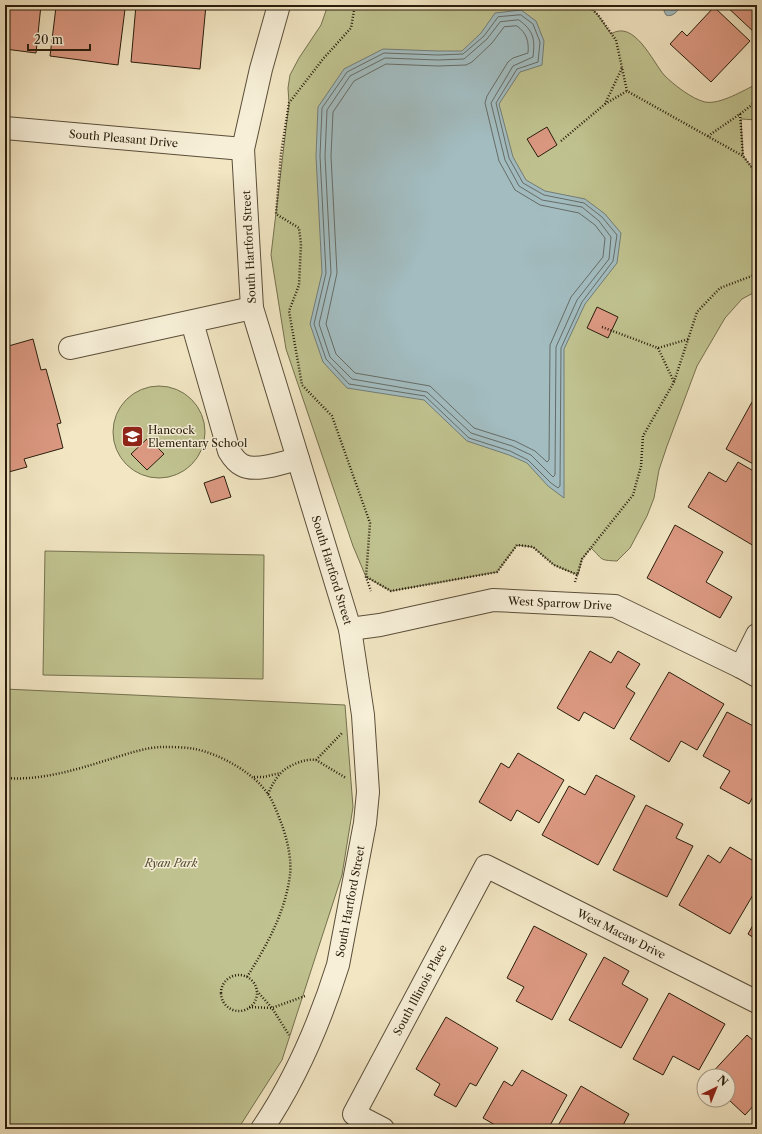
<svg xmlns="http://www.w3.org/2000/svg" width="762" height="1134" font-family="'Libre Caslon Text',serif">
  <rect width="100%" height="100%" fill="#f2e6c3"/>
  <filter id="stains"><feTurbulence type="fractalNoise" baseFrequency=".005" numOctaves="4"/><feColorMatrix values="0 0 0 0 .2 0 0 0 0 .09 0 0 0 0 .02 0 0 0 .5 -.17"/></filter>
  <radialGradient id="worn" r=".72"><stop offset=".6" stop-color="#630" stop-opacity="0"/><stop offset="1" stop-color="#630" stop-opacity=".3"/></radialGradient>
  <path fill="#c0c390" stroke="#74704e" d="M 328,5 L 562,5 L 570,9 L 581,5 L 588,5 L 598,15 L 611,34 C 634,19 653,62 664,75 C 674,85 692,99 705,102 C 720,105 744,90 757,84 L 757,120 L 741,119 L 743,156 L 754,170 L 757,167 L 757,291 L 742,299 L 725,318 L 697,366 L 667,446 L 659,470 L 654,498 L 647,516 L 630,548 L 617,561 C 598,560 604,560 591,548 L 582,559 L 578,575 L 554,565 L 533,547 L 517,545 L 497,572 L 391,591 L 366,577 L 353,546 L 286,349 L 271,255 L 289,103 L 288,88 L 290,75 L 299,58 L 321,25 Z
    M113 432a46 46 0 1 1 92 0a46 46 0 1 1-92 0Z
    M 45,551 L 264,555 L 263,679 L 43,675 Z
    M 5,689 L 345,705 L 353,807 L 342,875 L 282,1060 L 238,1129 L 5,1129 Z"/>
  <path fill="#a2bcc0" stroke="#727c78" d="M 666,5 L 682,5 C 678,10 673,18 666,15 L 664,11 Z
    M 521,10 L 536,21 L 544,41 L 542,65 L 520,72 L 499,104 L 513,157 L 526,180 L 545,191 L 585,199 L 605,214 L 621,233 L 617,263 L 585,304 L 564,349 L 564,498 L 548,486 L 527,463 L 509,455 L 467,441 L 424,400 L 347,388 L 323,362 L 310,324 L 322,273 L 316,156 L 318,107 L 344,69 L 383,49 L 438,51 L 462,51 L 481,33 L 495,13 Z"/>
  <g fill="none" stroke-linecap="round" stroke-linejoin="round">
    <path stroke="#666c66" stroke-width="1" d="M 521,15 L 533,24 L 540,42 L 538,62 L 517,69 L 496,103 L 509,158 L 523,183 L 544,195 L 584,203 L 602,217 L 617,235 L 613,261 L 582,302 L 561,348 L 560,486 L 558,488 L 551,483 L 528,460 L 510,451 L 469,438 L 425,396 L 349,384 L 326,359 L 314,324 L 326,273 L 320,156 L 322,108 L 347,72 L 384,53 L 438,55 L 463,54 L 484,36 L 498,17 Z
      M 519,20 C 534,31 535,39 533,57 L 513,66 L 491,103 L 505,160 L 519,186 L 542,200 L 582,207 L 599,221 L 611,237 L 609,259 L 577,300 L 556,347 L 555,475 L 553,477 L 531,455 L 512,446 L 471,433 L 427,392 L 352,379 L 330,357 L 319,324 L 331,273 L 325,156 L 327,110 L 350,76 L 385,58 L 438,60 L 464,59 L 487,39 L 500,22 Z
      M 517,26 C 527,33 529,42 528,53 L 513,58 L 508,62 L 487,96 L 485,103 L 499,161 L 515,190 L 540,205 L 579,213 L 595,225 L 605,238 L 603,257 L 571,297 L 550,345 L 549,460 L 547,462 L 535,451 L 515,441 L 474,428 L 430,386 L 355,373 L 336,354 L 326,324 L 337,273 L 331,156 L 333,112 L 354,81 L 386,64 L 438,66 L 466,65 L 472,62 L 492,43 L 504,27 Z"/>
  </g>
  <path fill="#dc9982" stroke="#291d0c" d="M 5,5 L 41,5 L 36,53 L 5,49 Z
    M 73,5 L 96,5 L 125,9 L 118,65 L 50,56 L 56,7 L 72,9 Z
    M 136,5 L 206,5 L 200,69 L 131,62 Z
    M 725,5 L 757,5 L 757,31 L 755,33 Z
    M 714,7 L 750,41 L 711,82 L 670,44 L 682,31 L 687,36 Z
    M 547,127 L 557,145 L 538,157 L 527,139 Z
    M 597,307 L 618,317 L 608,338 L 587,328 Z
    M 33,339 L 41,370 L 46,369 L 61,423 L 57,424 L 63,448 L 24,459 L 27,467 L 5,473 L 5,347 Z
    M 752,402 L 757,405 L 757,466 L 726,449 Z
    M 148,438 L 164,454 L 147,470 L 131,454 Z
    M 738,462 L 757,473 L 757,540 L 754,546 L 688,507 L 709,472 L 726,482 Z
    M 224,476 L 231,497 L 211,503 L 204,483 Z
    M 675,525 L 723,552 L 706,582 L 732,597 L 720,618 L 647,578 Z
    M 590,651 L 611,663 L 618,651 L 640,664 L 626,687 L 635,693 L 614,729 L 584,712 L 579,721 L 557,708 Z
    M 669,672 L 724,704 L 697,750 L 681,741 L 669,762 L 630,739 Z
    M 727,712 L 755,727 L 757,723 L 757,789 L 749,804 L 720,788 L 730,771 L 703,756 Z
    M 518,753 L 564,780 L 539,823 L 517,810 L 511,821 L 479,802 L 501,763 L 509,768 Z
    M 596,775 L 635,796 L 598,865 L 542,835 L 569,786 L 585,795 Z
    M 646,805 L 683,824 L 676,838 L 693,846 L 667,897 L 613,870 Z
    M 730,847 L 757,863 L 757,888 L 730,934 L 679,905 L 708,855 L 720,863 Z
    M 757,918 L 757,940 L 748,934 Z
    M 534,926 L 587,954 L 552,1020 L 516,1001 L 524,987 L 507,978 Z
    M 604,957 L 629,971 L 622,984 L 648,999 L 621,1048 L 569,1020 Z
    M 669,993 L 725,1024 L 699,1070 L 673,1056 L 663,1075 L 633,1059 Z
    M 446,1017 L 498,1048 L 476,1086 L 470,1083 L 456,1107 L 434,1095 L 440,1084 L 416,1069 Z
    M 747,1035 L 757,1044 L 757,1104 L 756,1103 L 745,1115 L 728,1099 L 728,1076 L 709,1076 Z
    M 522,1070 L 567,1095 L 548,1129 L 502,1129 L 483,1118 L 504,1081 L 512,1086 Z
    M 581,1086 L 629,1114 L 621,1129 L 556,1129 Z"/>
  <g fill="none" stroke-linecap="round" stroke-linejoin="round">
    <defs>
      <g id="minor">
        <path id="s1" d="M 5,128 L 243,149"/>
        <path d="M 192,322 L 229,451 C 232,456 236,462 242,465 C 256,473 283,462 298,459"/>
        <path d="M 70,348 L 252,308"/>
        <path id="s2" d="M 350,629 L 380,625 L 493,600 L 615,606 L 741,667 L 757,676"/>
        <path d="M 741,667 L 757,635"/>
        <path id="s3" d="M 262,1129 C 296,1079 320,1022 338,965 L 365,823 L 368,792 L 363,715 L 350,629 L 252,308 L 243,149 L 261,69 L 279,5"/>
        <path id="s4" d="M 383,1129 L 354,1114 L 486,866 L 757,1002"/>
      </g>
    </defs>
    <use href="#minor" stroke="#5b4f3a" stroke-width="24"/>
    <path stroke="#291d0c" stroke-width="2.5" stroke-dasharray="1 2" stroke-linecap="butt" d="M 355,5 L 351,28 L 323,59 L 289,103 L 281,154 L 276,214 L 299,228 L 301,244 L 299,285 L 289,311 L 302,385 L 332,416 L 370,523 L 366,577 L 371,591
      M 588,5 L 598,15 L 616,40 L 627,91 L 743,156 L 757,174
      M 605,104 L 627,91
      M 740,114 L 743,156
      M 708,136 L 740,114 L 757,101
      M 561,141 L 605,104 L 622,68
      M 602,327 L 658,348 L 689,339
      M 658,348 L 674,382
      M 367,577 L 391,591 L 497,572 L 517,545 L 533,547 L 554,565 L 578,575
      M 575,582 L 582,559 L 633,495 L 641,466 L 643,436 L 674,382 L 697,312 L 720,288 L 757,274
      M 316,760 L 342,733
      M 254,777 L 264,777 L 280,773
      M 5,778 C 44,781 81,768 117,757 C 130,753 148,747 162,747 C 172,747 185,747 195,749 C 220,754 254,773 268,794 C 274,803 278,815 282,825 C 287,839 292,860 290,875 C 285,913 267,945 247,977
      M 268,794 C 271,787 274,781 279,775 C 286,766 305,758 316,760 L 346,778
      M221 993a18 18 0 1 1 36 0a18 18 0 1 1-36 0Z
      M 257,991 L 272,1008 L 289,1035
      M 249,1007 L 272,1008 L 305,996"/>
    <use href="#minor" stroke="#f7efd8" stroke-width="22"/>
  </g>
  <defs>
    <symbol id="school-square" viewBox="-11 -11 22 22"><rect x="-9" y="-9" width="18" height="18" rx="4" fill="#8f2418" stroke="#f7efd8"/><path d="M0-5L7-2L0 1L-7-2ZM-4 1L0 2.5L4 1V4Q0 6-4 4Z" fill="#fff"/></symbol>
  </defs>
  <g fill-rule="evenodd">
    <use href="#school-square" x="120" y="424" width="25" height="25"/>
  </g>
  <g text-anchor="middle" stroke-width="3" stroke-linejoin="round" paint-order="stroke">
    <g font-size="11" fill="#291d0c" stroke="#f7efd8">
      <text dy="4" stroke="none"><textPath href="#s1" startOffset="119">South Pleasant Drive</textPath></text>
      <text transform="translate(249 247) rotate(-93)" y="4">South Hartford Street</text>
      <text transform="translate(332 570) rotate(73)" y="4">South Hartford Street</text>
      <text dy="4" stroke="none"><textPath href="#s2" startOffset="213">West Sparrow Drive</textPath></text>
      <text dy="4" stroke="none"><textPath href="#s3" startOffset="246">South Hartford Street</textPath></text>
      <text dy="4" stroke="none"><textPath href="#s4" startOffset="465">West Macaw Drive</textPath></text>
      <text dy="4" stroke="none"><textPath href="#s4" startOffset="173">South Illinois Place</textPath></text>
    </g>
    <g font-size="11" fill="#291d0c" stroke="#f7efd8" text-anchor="start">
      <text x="148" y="434">Hancock<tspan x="148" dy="13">Elementary School</tspan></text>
    </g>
    <g font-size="11" font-style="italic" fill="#564f34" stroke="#f7efd8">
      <text x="171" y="867">Ryan Park</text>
    </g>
  </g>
  <rect width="762" height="1134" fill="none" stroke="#f2e6c3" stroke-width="20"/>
  <rect x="6" y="6" width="750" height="1122" fill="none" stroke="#291d0c" stroke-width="2"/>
  <rect x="10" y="10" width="742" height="1114" fill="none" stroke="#291d0c"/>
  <g transform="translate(716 1088) rotate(43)"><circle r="19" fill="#f7efd8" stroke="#a59b86"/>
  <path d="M0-3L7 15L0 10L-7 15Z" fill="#8f2418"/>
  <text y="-6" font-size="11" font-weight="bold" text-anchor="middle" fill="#291d0c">N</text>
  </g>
  <path d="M28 44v6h62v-6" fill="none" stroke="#291d0c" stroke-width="2"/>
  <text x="34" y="44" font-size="12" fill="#291d0c" stroke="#f7efd8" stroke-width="3" paint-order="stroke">20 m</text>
  <rect width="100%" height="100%" filter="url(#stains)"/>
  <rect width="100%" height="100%" fill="url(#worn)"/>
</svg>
